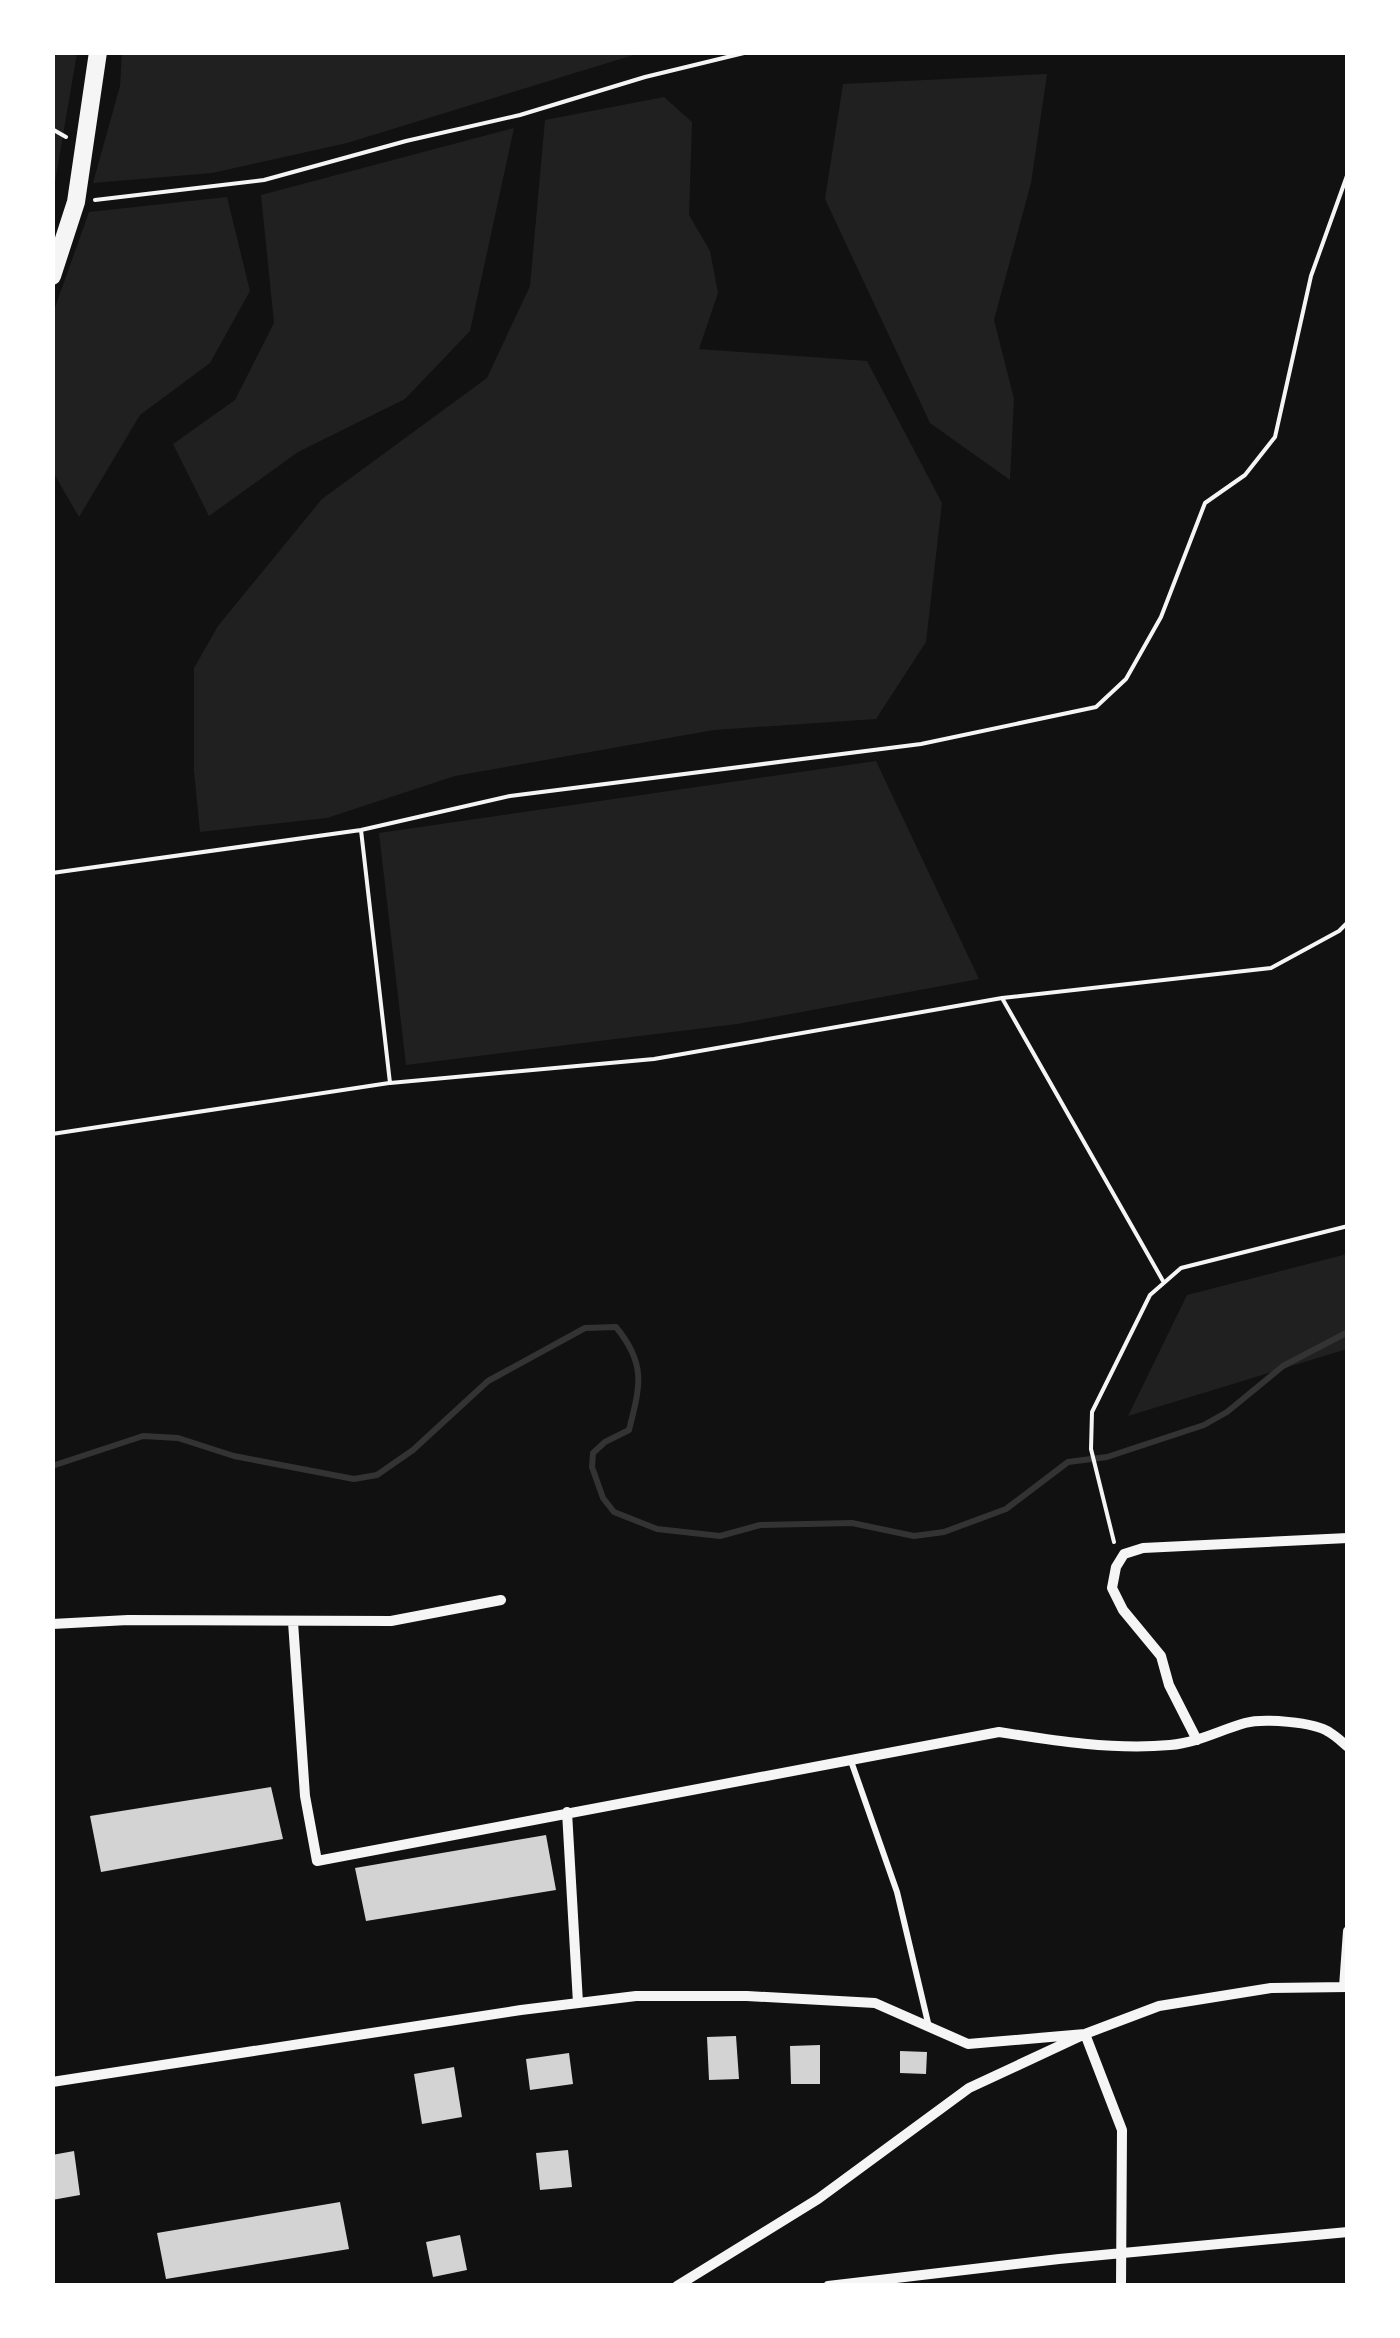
<svg xmlns="http://www.w3.org/2000/svg" width="1400" height="2338" font-family="'Golos Text',sans-serif">
  <rect width="100%" height="100%" fill="#111"/>
  <path fill="#202020" d="M 53,53 L 77,53 L 53,194 Z
    M 122,53 L 122,52 L 640,53 L 347,143 L 212,173 L 93,183 L 120,86 Z
    M 1047,74 L 1031,183 L 994,320 L 1014,399 L 1010,480 L 930,423 L 825,199 L 843,84 Z
    M 664,97 L 692,122 L 689,215 L 710,251 L 718,293 L 699,349 L 867,361 L 942,503 L 926,642 L 876,719 L 714,730 L 455,776 L 327,818 L 200,832 L 194,771 L 194,668 L 218,626 L 322,499 L 487,378 L 530,286 L 545,120 Z
    M 514,128 L 470,331 L 405,399 L 298,452 L 209,516 L 173,444 L 235,400 L 274,323 L 261,195 Z
    M 227,197 L 250,291 L 210,363 L 140,415 L 79,517 L 53,472 L 52,316 L 89,212 Z
    M 876,761 L 979,979 L 737,1024 L 406,1065 L 379,833 Z
    M 1347,1254 L 1347,1349 L 1128,1416 L 1187,1295 Z"/>
  <g fill="none" stroke-linecap="round" stroke-linejoin="round">
    <path stroke="#333" stroke-width="6" d="M 52,1466 L 143,1436 L 178,1438 L 234,1456 L 354,1479 L 377,1475 L 413,1450 L 488,1381 L 585,1328 L 616,1327 C 647,1365 640,1386 629,1430 L 605,1442 L 593,1453 L 592,1467 L 603,1498 L 614,1512 L 657,1529 L 720,1536 L 760,1525 L 852,1523 L 914,1536 L 944,1532 L 1006,1509 L 1068,1462 L 1107,1457 L 1204,1425 L 1227,1412 L 1283,1366 L 1348,1332"/>
  </g>
  <path fill="#d3d3d3" d="M 271,1787 L 283,1839 L 101,1872 L 90,1816 Z
    M 546,1835 L 556,1890 L 366,1921 L 355,1868 Z
    M 736,2036 L 739,2079 L 709,2080 L 707,2037 Z
    M 820,2045 L 820,2084 L 791,2084 L 790,2046 Z
    M 900,2051 L 927,2052 L 926,2074 L 900,2073 Z
    M 569,2053 L 573,2084 L 530,2090 L 526,2059 Z
    M 454,2067 L 462,2117 L 422,2124 L 414,2074 Z
    M 568,2150 L 572,2187 L 540,2190 L 536,2153 Z
    M 74,2151 L 80,2195 L 52,2200 L 52,2155 Z
    M 340,2202 L 349,2249 L 166,2279 L 157,2233 Z
    M 460,2235 L 467,2270 L 433,2277 L 426,2242 Z"/>
  <g fill="none" stroke-linecap="round" stroke-linejoin="round">
    <path stroke="#f5f5f5" stroke-width="4" d="M 52,129 L 66,137
      M 95,200 L 264,180 L 406,141 L 520,115 L 645,77 L 748,52
      M 361,830 L 390,1083 L 654,1059 L 1002,998 L 1271,968 L 1339,931 L 1348,922
      M 52,873 L 361,830 L 510,796 L 921,744 L 1096,707 L 1126,679 L 1161,617 L 1205,503 L 1245,475 L 1275,437 L 1311,276 L 1348,173
      M 1002,998 L 1163,1281
      M 52,1134 L 389,1083
      M 1114,1542 L 1091,1449 L 1092,1412 L 1150,1295 L 1181,1268 L 1348,1226"/>
    <path stroke="#f5f5f5" stroke-width="6" d="M 851,1761 L 897,1892 L 929,2027"/>
    <path stroke="#f5f5f5" stroke-width="10" d="M 293,1622 L 305,1796 L 317,1861 L 999,1732 C 1055,1741 1114,1750 1170,1745 C 1197,1743 1220,1730 1245,1723 C 1263,1718 1314,1722 1329,1732 C 1336,1736 1342,1742 1348,1747
      M 52,1624 L 128,1620 L 391,1621 L 501,1600
      M 1197,1740 L 1169,1685 L 1161,1656 L 1123,1610 L 1112,1588 L 1116,1567 L 1124,1554 L 1143,1548 L 1348,1538
      M 567,1812 L 578,2003
      M 1344,1987 L 1348,1931
      M 52,2082 L 521,2010 L 636,1996 L 747,1996 L 875,2003 L 968,2044 L 1085,2034 L 1122,2130 L 1121,2286
      M 677,2286 L 818,2199 L 969,2088 L 1085,2034 L 1159,2006 L 1271,1988 L 1348,1987
      M 828,2286 L 1059,2259 L 1348,2232"/>
    <path stroke="#f5f5f5" stroke-width="18" d="M 52,276 L 76,202 L 98,52"/>
  </g>
  <rect width="1400" height="2338" fill="none" stroke="#ffffff" stroke-width="110"/>
</svg>
